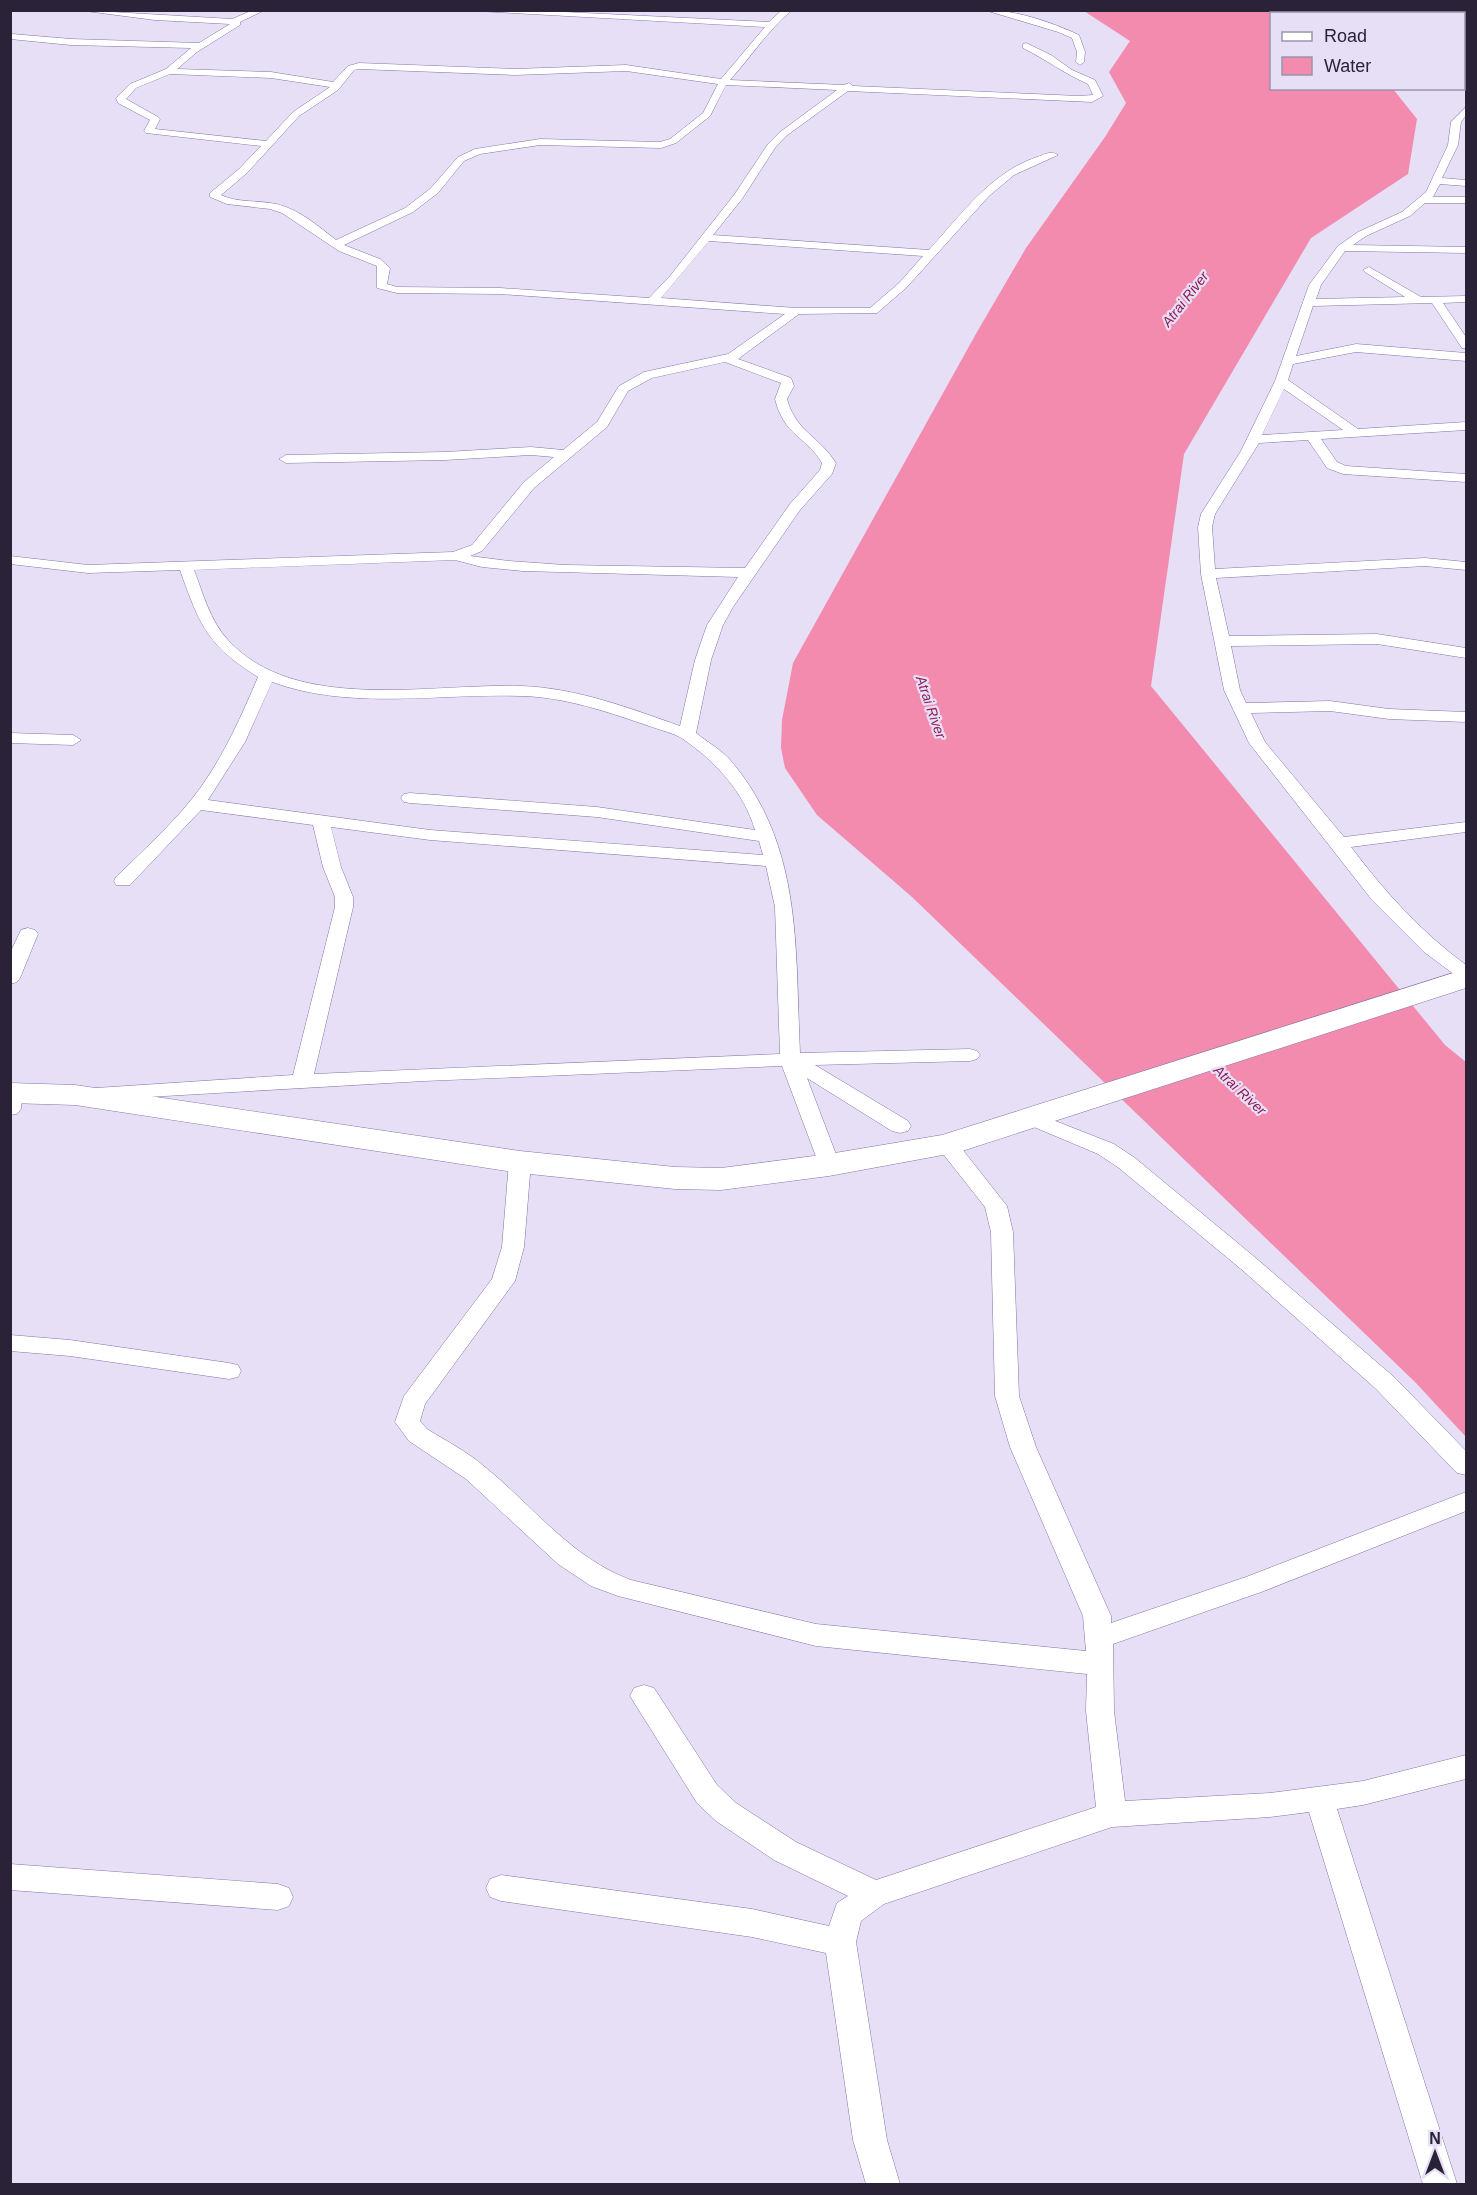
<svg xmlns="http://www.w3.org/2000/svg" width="1477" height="2195" font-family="Arial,sans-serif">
  <rect width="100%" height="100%" fill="#e6dff6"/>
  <path fill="#f38baf" d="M 1084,11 L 1304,11 L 1307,13 L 1272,14 L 1272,88 L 1393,89 L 1417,119 L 1408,174 L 1311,238 L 1184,454 L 1151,686 L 1445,1045 L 1466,1062 L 1466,1437 L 1416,1383 L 912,897 L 817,815 L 785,768 L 781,748 L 782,720 L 793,663 L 977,332 L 1026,248 L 1105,137 L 1126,103 L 1109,72 L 1130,41 Z"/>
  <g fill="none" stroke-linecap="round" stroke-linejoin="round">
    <defs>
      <path id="minor" d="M 78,10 L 232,19 L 253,10 L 265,10 L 240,22 L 240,25 L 197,52 L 177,69 L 271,72 L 333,82 L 348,66 L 359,63 L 515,69 L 626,65 L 721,79 L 765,27 L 459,10 L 523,10 L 769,22 L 782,10 L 792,10 C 768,30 751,57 730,80 L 844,85 L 849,83 L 853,86 L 1079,96 L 1093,95 L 1088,84 C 1065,74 1045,59 1023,48 L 1023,44 L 1026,43 L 1051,55 L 1072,70 L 1095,80 L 1103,96 L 1092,102 L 848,91 L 786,136 L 775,148 L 742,199 L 713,235 L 929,250 C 961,215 990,173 1037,157 C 1044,155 1051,150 1058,155 L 1014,175 L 989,196 L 907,287 L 877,313 L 799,314 L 738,359 L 791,378 L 794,386 L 787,399 C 796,432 819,436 836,463 L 832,474 L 800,510 L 733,607 L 723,625 L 711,660 L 696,733 C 707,742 722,750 731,761 C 803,846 795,949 800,1053 L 970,1049 L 977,1051 L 980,1055 L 977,1059 L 970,1061 L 815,1065 L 908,1121 L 911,1126 L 908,1131 L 900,1133 L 892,1131 L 807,1078 L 840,1165 L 837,1170 L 829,1172 L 821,1170 L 782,1066 L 424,1081 L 96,1100 L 89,1098 L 86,1094 L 89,1090 L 96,1088 L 293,1075 L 335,907 L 335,897 L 323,867 L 313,825 L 201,810 L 130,885 L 116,885 L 114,881 L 116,877 C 146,848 177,820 201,787 C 225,753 242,715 258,677 C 207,645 200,626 180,570 L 88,573 L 10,564 L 10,556 L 88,565 L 453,552 L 472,545 L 524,482 L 554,457 L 531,455 L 445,460 L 286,463 L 279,459 L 286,455 L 445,452 L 531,447 L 563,450 L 597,422 L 619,386 L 644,372 L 728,354 L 785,314 L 500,294 L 397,293 L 377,288 L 377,266 L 339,251 L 282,213 L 270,209 L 227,204 L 210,197 L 210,193 L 239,169 L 261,146 L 146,133 L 144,131 L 150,120 L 118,103 L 116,98 L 130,84 L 166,69 L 191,48 L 71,45 L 10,39 L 12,34 L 71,39 L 199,43 L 230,24 L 155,20 ZM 359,69 L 515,75 L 626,71 L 718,84 L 703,113 L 670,139 L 660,142 L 540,139 L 475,149 L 458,157 L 430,189 L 405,208 L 336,240 C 318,226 299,209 276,204 C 258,200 237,203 221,195 L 247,173 L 299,116 L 338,90 L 354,70 ZM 170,74 L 271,78 L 330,87 L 293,112 L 266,141 L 155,129 L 160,119 L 158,117 L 126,99 L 136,88 ZM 726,85 L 837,90 L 780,132 L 768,144 L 734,195 L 670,276 L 649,298 L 500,288 L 397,287 L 387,284 L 390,268 L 380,259 L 344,245 L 413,212 L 438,193 L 464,161 L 480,154 L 540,145 L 661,148 L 676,143 L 710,116 ZM 709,241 L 923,256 L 899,283 L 870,308 L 796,308 L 661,298 ZM 725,362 L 781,383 L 775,399 C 784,436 806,436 822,463 L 820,470 L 790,504 L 745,568 L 565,565 L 509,561 L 470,556 L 482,551 L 534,488 L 607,427 L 628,391 L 652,378 ZM 455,560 L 482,567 L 523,571 L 738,577 L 707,625 L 695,660 L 680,726 C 629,708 577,688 521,686 C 432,683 295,714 228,640 C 210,621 203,593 194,570 ZM 272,682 C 351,711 439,693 521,696 C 565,697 608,712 649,726 C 660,730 674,733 683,739 C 715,761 744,792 755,830 L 597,807 L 410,793 L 404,794 L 401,798 L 404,802 L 410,803 L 597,817 L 759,841 L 763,855 L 430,830 L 208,800 L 245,742 ZM 331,827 L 430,840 L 766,866 L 775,907 L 780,1054 L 314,1074 L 353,907 L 353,897 L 341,867 Z
        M 985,10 C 1016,10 1051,22 1079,35 L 1085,52 L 1084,62 L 1080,65 L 1076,62 L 1077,52 L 1072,38 L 1058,32 Z
        M 1441,10 L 1450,10 L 1452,14 L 1443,14 Z
        M 1464,28 L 1466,28 L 1466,33 L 1464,33 Z
        M 1466,107 L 1466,115 L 1461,122 L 1458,145 L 1442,178 L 1466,180 L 1466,186 L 1440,184 L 1433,197 L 1466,197 L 1466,203 L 1425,203 L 1410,216 L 1366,236 L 1353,245 L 1466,247 L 1466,253 L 1345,251 L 1321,285 L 1316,299 L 1405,297 L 1365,272 L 1363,270 L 1369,267 L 1421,297 L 1466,296 L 1466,302 L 1443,303 L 1466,337 L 1466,348 L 1462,348 L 1432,303 L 1313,306 L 1296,356 L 1356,344 L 1466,353 L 1466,361 L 1356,352 L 1293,364 L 1288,380 L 1358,429 L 1466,422 L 1466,430 L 1321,439 L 1337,462 L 1346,466 L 1466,474 L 1466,482 L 1343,474 L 1327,468 L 1308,440 L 1259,443 L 1215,514 L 1212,527 L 1215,569 L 1425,558 L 1466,562 L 1466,570 L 1425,566 L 1216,578 L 1229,636 L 1377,634 L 1466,648 L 1466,658 L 1377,644 L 1231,646 L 1240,690 L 1246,703 L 1330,701 L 1389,709 L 1466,712 L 1466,722 L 1389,719 L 1330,711 L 1251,713 L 1265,742 L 1344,837 L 1466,822 L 1466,832 L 1351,847 C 1385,892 1421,932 1466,965 L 1466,980 L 1459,978 L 1424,952 L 1372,900 L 1249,743 L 1224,690 L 1201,574 L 1198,527 L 1201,514 L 1241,451 L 1275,381 L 1309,285 L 1338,246 L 1358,232 L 1402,212 L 1426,192 L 1448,145 L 1451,122 ZM 1284,389 L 1343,430 L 1262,435 Z
        M 10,733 L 73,735 L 81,740 L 73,745 L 10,743 Z
        M 28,928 L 35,930 L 38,934 L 20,978 L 17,982 L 10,984 L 10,953 L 21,930 Z
        M 10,1087 L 19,1089 L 22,1093 L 21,1109 L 17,1114 L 10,1115 Z
        M 1030,1111 L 1114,1144 L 1135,1158 L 1257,1259 L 1394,1377 L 1466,1451 L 1466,1475 L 1457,1473 L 1376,1389 L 1241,1269 L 1119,1168 L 1098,1154 L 1022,1122 L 1019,1117 L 1022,1112 Z
        M 947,1138 L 955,1140 L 1007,1206 L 1013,1232 L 1019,1396 L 1036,1447 L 1111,1616 L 1111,1623 L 1246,1577 L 1466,1492 L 1466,1511 L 1264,1591 L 1113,1644 L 1114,1711 L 1125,1801 L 1270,1793 L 1363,1781 L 1466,1755 L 1466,1779 L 1363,1805 L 1337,1809 L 1457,2184 L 1423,2184 L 1309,1812 L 1270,1817 L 1112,1827 L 884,1904 L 861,1921 L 856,1942 L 887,2140 L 900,2184 L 866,2184 L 853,2140 L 826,1953 L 752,1937 L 501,1901 L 490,1897 L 486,1888 L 490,1879 L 501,1875 L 752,1909 L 829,1926 L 837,1903 L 848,1896 L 774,1860 L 716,1821 L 697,1803 L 630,1696 L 634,1688 L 644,1685 L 654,1688 L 717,1785 L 736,1803 L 796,1842 L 876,1880 L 1096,1807 L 1086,1711 L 1087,1674 L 816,1646 L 618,1596 L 591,1586 L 558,1564 L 466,1479 L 409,1441 L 395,1422 L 404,1396 L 492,1279 L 502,1247 L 509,1162 L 512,1157 L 520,1155 L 528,1157 L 531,1162 L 524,1247 L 515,1281 L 425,1404 L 420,1421 L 427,1429 C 446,1441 468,1452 485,1467 C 533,1506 571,1558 631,1580 L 816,1624 L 1086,1651 L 1083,1616 L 1010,1447 L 995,1396 L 991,1232 L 985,1207 L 936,1145 L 939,1140 Z
        M 10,1335 L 70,1340 L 229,1363 L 238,1365 L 241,1371 L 238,1377 L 229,1379 L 70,1356 L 10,1351 Z
        M 10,1864 L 278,1884 L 289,1888 L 293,1897 L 289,1906 L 278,1910 L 10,1890 Z"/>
      <path id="primary" d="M 1466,969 L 1466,988 L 959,1152 L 829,1176 L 721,1190 L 675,1189 L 520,1173 L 75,1105 L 10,1103 L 10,1083 L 75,1085 L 520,1151 L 675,1167 L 721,1168 L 829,1154 L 942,1135 Z"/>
    </defs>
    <use href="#minor" stroke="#8474a8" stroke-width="1"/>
    <use href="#primary" stroke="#8474a8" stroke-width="1"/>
    <use href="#minor" fill="#fff" fill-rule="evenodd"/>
    <use href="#primary" fill="#fff" fill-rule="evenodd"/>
  </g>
  <g text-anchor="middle" stroke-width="4.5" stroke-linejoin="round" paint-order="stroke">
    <g font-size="14" font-style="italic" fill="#8e1a50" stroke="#e6dff6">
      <text transform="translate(1185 299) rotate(-52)" y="5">Atrai River</text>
      <text transform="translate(931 707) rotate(71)" y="5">Atrai River</text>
      <text transform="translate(1240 1090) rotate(43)" y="5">Atrai River</text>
    </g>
  </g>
  <rect width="1477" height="2195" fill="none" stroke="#2a2338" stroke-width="24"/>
  <rect x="1270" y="12" width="195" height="78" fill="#e6dff6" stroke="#9b94aa" stroke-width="1.5"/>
  <rect x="1282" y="32" width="30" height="9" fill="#ffffff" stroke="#9b94aa" stroke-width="1.5"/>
  <text x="1324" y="42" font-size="18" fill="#2a2338">Road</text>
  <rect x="1282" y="57" width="30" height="18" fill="#f38baf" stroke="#9b94aa" stroke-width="1.5"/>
  <text x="1324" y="72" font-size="18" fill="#2a2338">Water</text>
  <g transform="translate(1435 2153)" stroke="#e6dff6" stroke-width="4.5" paint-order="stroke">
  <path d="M0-4.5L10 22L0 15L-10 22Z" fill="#2a2338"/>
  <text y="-9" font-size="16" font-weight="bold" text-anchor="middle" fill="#2a2338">N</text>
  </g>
</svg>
